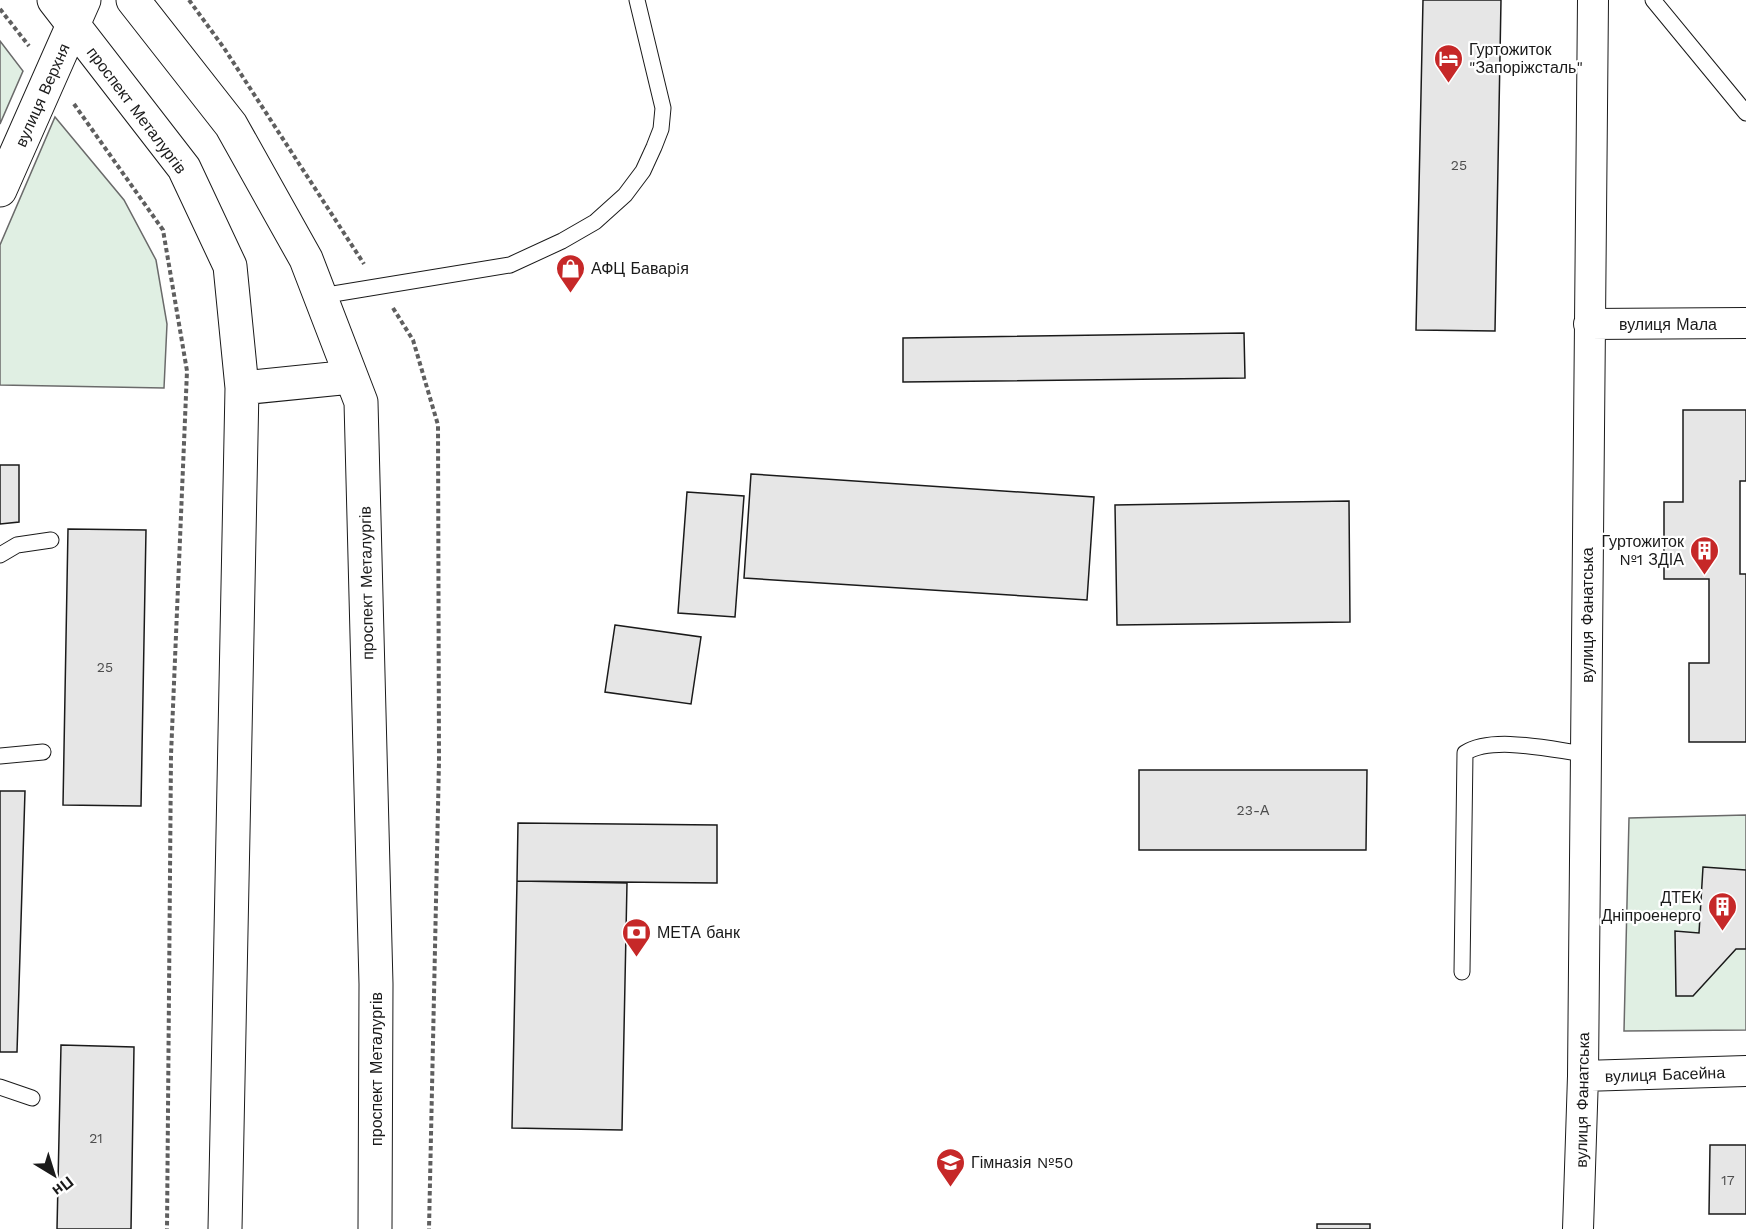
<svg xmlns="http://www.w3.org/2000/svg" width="1746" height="1229" font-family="'Work Sans',sans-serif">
  <rect width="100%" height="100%" fill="#fff"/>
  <path fill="#e0efe3" stroke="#6a6a6a" stroke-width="1.5" d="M 0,41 L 23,71 L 0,124 Z
    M 55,117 L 124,200 L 156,260 L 167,324 L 164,388 L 0,385 L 0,245 Z
    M 1746,815 L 1746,1030 L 1624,1031 L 1629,818 Z"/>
  <path fill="#e6e6e6" stroke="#1a1a1a" stroke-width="1.5" d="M 1423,0 L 1501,0 L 1495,331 L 1416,330 Z
    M 1244,333 L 1245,378 L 903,382 L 903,338 Z
    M 1683,410 L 1746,410 L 1746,481 L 1740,481 L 1740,574 L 1746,574 L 1746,742 L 1689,742 L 1689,663 L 1709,663 L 1709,579 L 1664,579 L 1664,502 L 1683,502 Z
    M 0,465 L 19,465 L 19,522 L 0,524 Z
    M 751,474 L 1094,497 L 1087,600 L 744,578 Z
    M 687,492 L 744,496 L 735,617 L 678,613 Z
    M 1349,501 L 1350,622 L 1117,625 L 1115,505 Z
    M 68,529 L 146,530 L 141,806 L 63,805 Z
    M 615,625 L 701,637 L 691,704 L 605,692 Z
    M 1139,770 L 1367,770 L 1366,850 L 1139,850 Z
    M 0,791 L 25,791 L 17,1052 L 0,1052 Z
    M 518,823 L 717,825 L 717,883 L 517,881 Z
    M 1703,867 L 1746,870 L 1746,949 L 1736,949 L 1693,996 L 1676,996 L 1675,931 L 1699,933 Z
    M 517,881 L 627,883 L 622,1130 L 512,1128 Z
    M 61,1045 L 134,1047 L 131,1229 L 57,1229 Z
    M 1710,1145 L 1746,1145 L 1746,1214 L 1709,1214 Z
    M 1317,1224 L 1370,1224 L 1370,1229 L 1317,1229 Z"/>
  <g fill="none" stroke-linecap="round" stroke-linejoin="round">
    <defs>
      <path id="service" d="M 1653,0 L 1746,113
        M 321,296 L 510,265 L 562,241 L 595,222 L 625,195 L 643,171 L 654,147 L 661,129 L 663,108 L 637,0
        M 0,555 L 17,545 L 51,540
        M 0,756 L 43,752
        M 1462,972 L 1465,753 C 1493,735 1552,750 1586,754
        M 0,1087 L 32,1098"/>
      <path id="minor" d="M 1589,324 L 1746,323
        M 1583,1076 L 1746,1071
        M 1578,1229 L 1583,1076 L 1593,0"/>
      <path id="tertiary" d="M 0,190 L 84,0"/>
      <path id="primary" d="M 54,0 L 184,168 L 230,266 L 242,388 L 225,1229
        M 133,0 L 231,125 L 306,259 L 361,402 L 376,984 L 375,1229
        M 242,388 L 351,377"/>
    </defs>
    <use href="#service" stroke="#1a1a1a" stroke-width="17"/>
    <use href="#minor" stroke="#1a1a1a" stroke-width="32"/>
    <use href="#tertiary" stroke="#1a1a1a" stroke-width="35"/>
    <use href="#primary" stroke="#1a1a1a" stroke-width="35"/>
    <path stroke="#5f5f5f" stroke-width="4" stroke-dasharray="4.5 3" stroke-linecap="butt" d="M 189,0 L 224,48 L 364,264
      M 0,9 L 29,46
      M 74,104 L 163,230 L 187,371 L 171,755 L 167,1229
      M 393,308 L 413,340 L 438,425 L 439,761 L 429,1229"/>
    <use href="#service" stroke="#fff" stroke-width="15"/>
    <use href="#minor" stroke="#fff" stroke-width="30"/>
    <use href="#tertiary" stroke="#fff" stroke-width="33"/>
    <use href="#primary" stroke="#fff" stroke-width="33"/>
  </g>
  <defs>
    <symbol id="hotel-pin" viewBox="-11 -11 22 30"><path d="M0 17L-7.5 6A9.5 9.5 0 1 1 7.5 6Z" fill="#c62828" stroke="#fff"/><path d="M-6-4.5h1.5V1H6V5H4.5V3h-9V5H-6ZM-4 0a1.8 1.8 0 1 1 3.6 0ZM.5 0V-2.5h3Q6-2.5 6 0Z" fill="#fff"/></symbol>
    <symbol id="shop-pin" viewBox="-11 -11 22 30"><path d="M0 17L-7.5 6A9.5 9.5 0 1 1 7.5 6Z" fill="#c62828" stroke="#fff"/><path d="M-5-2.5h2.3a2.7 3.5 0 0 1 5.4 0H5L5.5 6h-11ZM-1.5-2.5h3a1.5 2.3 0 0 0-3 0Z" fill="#fff"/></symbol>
    <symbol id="building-pin" viewBox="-11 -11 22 30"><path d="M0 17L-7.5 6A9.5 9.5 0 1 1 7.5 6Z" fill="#c62828" stroke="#fff"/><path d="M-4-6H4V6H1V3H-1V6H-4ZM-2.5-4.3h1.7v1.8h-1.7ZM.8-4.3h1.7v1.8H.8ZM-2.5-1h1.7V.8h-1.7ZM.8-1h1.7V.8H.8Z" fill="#fff"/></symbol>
    <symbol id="bank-pin" viewBox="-11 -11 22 30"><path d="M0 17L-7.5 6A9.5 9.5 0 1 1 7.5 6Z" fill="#c62828" stroke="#fff"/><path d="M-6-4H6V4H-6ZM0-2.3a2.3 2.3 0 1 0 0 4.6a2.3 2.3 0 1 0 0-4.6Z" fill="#fff"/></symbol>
    <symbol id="school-pin" viewBox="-11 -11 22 30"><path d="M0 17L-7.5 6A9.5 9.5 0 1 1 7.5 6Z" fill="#c62828" stroke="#fff"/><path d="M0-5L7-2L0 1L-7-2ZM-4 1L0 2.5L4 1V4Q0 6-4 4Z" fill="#fff"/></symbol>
  </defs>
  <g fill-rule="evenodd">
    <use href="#hotel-pin" x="1432" y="42" width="33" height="45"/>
    <use href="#shop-pin" x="554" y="252" width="33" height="45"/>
    <use href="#building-pin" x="1688" y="534" width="33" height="45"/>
    <use href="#building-pin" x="1706" y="890" width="33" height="45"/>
    <use href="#bank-pin" x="620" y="916" width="33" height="45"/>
    <use href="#school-pin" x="934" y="1146" width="33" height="45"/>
  </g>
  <g text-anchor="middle" stroke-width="4.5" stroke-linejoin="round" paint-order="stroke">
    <g font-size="14" fill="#4d4d4d">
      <text x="1459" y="170">25</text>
      <text x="105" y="672">25</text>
      <text x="1253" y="815">23-А</text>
      <text x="96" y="1143">21</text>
      <text x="1728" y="1185">17</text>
    </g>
    <g font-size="16" fill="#1a1a1a" stroke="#fff" text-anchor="start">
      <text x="1469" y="55">Гуртожиток<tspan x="1469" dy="18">"Запоріжсталь"</tspan></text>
      <text x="591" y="274">АФЦ Баварiя</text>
      <text x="1684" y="547" text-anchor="end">Гуртожиток<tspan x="1684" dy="18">№1 ЗДІА</tspan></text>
      <text x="1701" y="903" text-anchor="end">ДТЕК<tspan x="1701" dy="18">Дніпроенерго</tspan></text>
      <text x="657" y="938">МЕТА банк</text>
      <text x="971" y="1168">Гімназія №50</text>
    </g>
    <g font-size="16" fill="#1a1a1a" stroke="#fff">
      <text transform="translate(42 95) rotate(-66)" y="6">вулиця Верхня</text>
      <text transform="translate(137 110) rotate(53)" y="6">проспект Металургів</text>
      <text x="1668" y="330">вулиця Мала</text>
      <text transform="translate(366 583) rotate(-91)" y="6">проспект Металургів</text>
      <text transform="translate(1587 615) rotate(-90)" y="6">вулиця Фанатська</text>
      <text transform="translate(376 1069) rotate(-90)" y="6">проспект Металургів</text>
      <text transform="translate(1665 1074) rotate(-2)" y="6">вулиця Басейна</text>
      <text transform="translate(1582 1100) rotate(-89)" y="6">вулиця Фанатська</text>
    </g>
  </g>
  <g transform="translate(54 1175) rotate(142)" stroke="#ffffff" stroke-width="4.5" paint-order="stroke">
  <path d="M0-4.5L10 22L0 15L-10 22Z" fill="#1a1a1a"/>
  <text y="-9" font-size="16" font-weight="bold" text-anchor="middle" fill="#1a1a1a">Пн</text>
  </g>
</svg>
